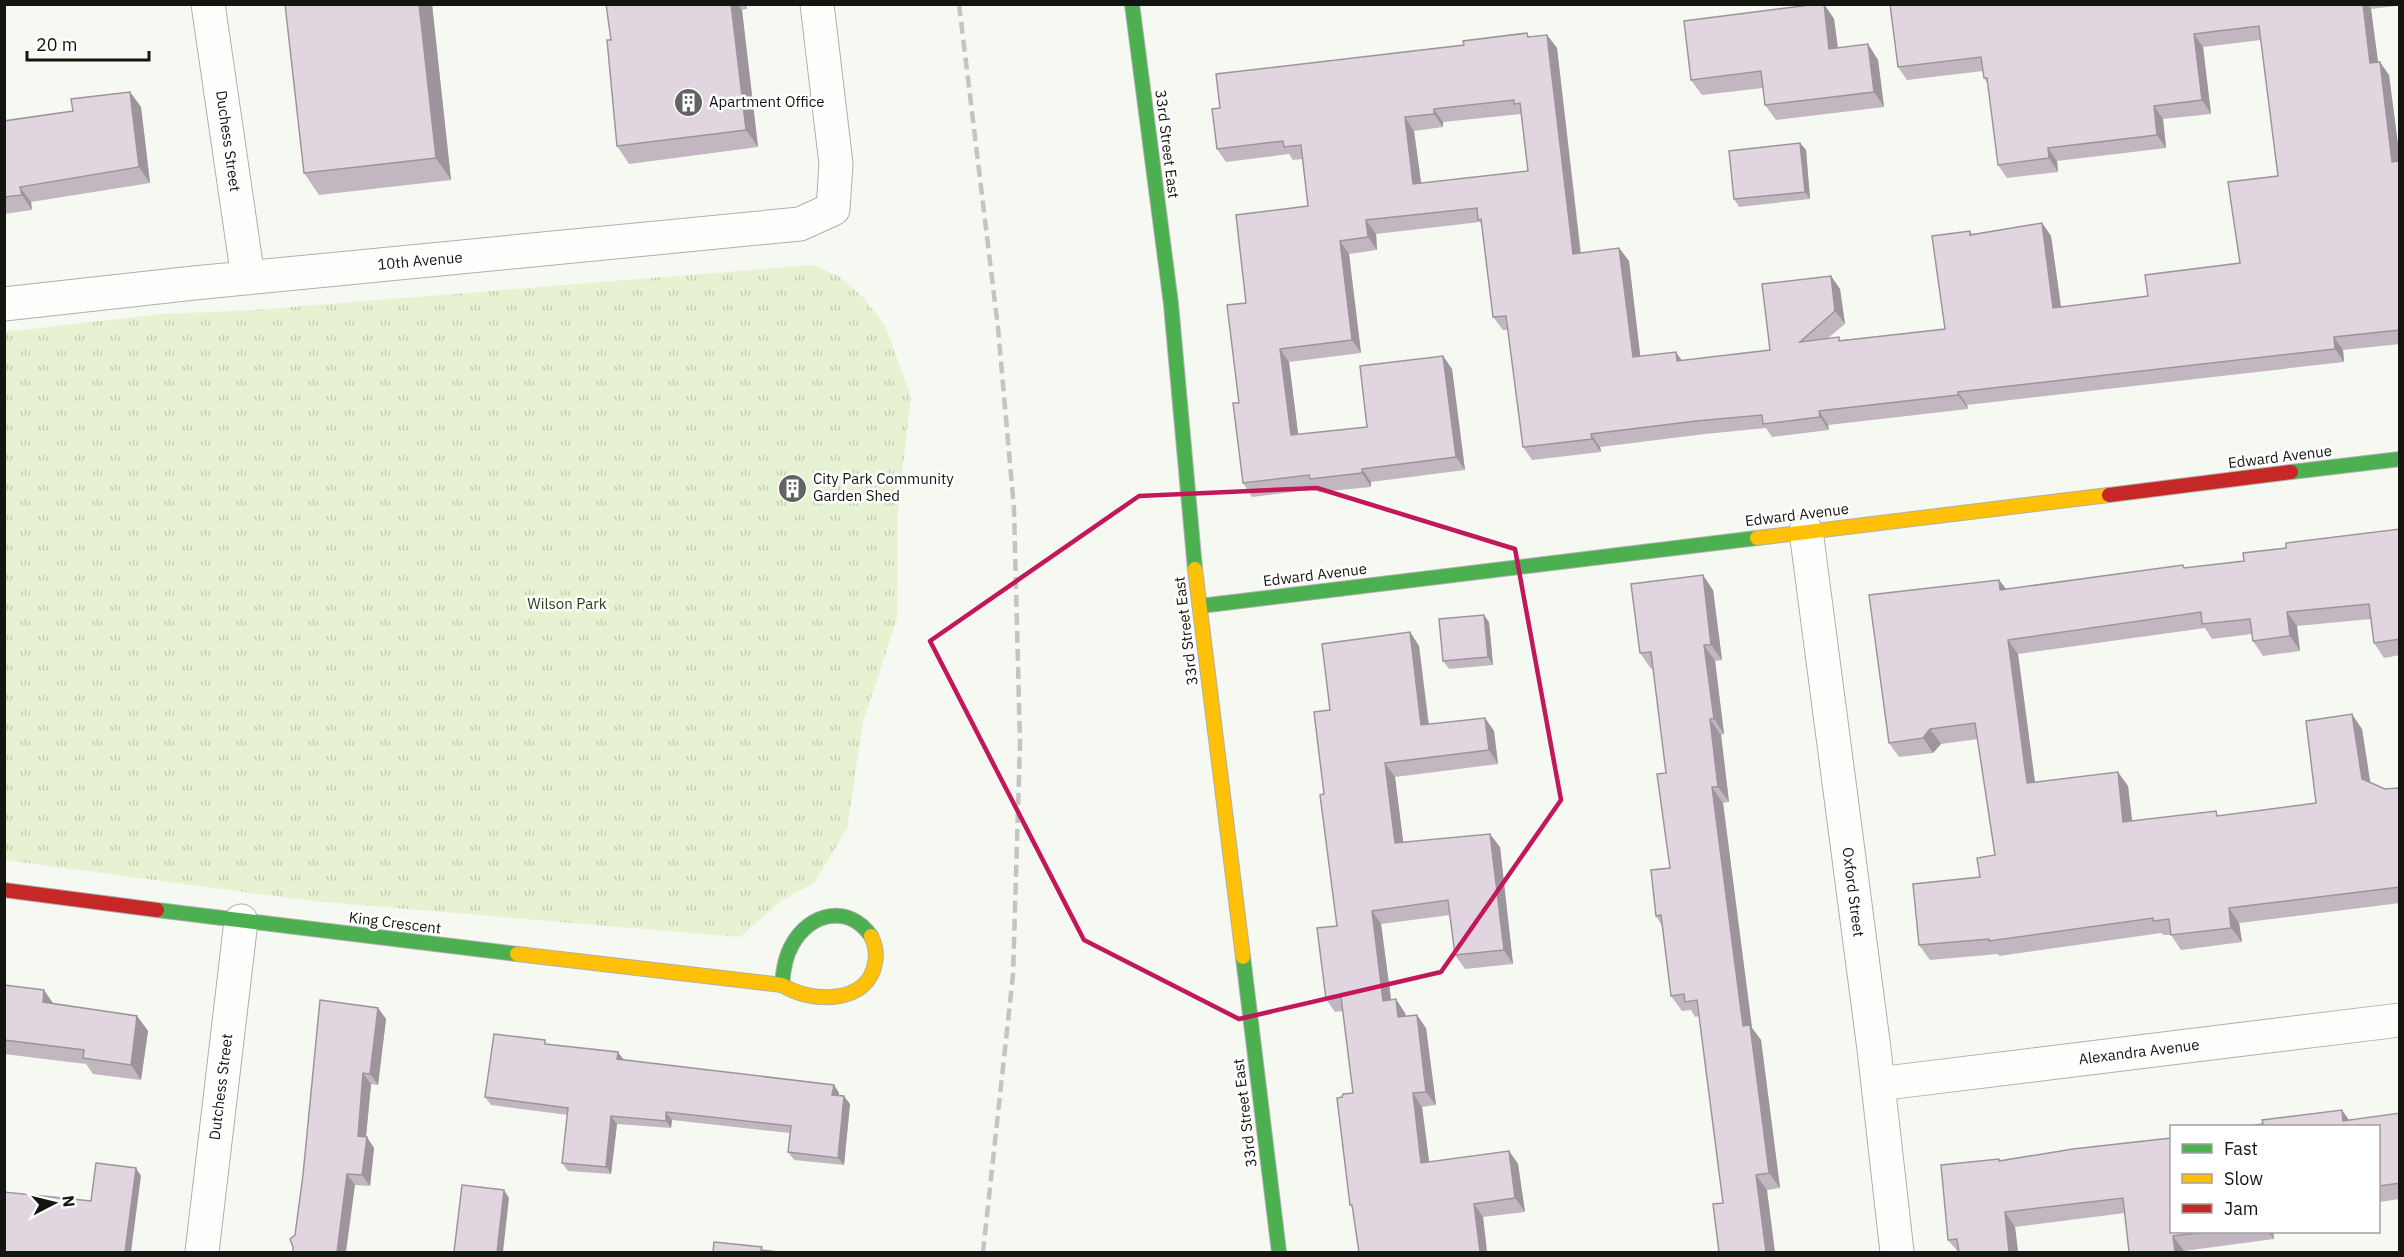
<svg xmlns="http://www.w3.org/2000/svg" width="2404" height="1257" font-family="'IBM Plex Sans',sans-serif">
  <defs>
    <pattern id="park-tufts" width="24" height="20" patternUnits="userSpaceOnUse" patternTransform="scale(1.5)"><rect width="24" height="20" fill="#e7f2d2"/><path d="M3 7l-1-3M5 7V3M7 7l1-3M15 17l-1-3M17 17v-4M19 17l1-3" fill="none" stroke="#c5cfb3"/></pattern>
  </defs>
  <rect width="100%" height="100%" fill="#f6f8f2"/>
  <path fill="url(#park-tufts)" d="M 813,265 L 840,277 L 863,297 L 885,326 L 911,396 L 898,509 L 897,619 L 863,722 L 847,829 L 814,883 L 781,901 L 740,937 L 313,901 L 5,860 L 5,332 L 162,314 L 254,310 Z"/>
  <g fill="none" stroke-linecap="round" stroke-linejoin="round">
    <defs>
      <path id="street" d="M 208,4 L 248,278
        M 4,304 L 194,283 L 800,224 L 833,209 L 836,164 L 817,4
        M 1806,531 L 1874,1049 L 1897,1252
        M 1878,1084 L 2400,1020
        M 202,1252 L 241,921"/>
      <path id="fast" d="M 1132,4 L 1171,304 L 1195,569
        M 2291,472 L 2400,459
        M 1200,606 L 1757,538
        M 157,910 L 517,954
        M 1243,957 L 1279,1252
        M 782,985 C 783,971 785,957 792,945 C 810,912 849,904 871,936"/>
      <path id="slow" d="M 1757,538 L 2109,495
        M 1195,569 L 1243,957
        M 517,954 L 782,985 C 810,1003 868,1005 875,963 C 877,954 875,944 871,936"/>
      <path id="jam" d="M 2109,495 L 2291,472
        M 4,890 L 157,910"/>
    </defs>
    <use href="#street" stroke="#afb0ac" stroke-width="35"/>
    <use href="#fast" stroke="#afb0ac" stroke-width="16"/>
    <use href="#slow" stroke="#afb0ac" stroke-width="16"/>
    <use href="#jam" stroke="#afb0ac" stroke-width="16"/>
    <use href="#street" stroke="#fefefd" stroke-width="33"/>
    <use href="#fast" stroke="#4caf50" stroke-width="14"/>
    <use href="#slow" stroke="#ffc107" stroke-width="14"/>
    <use href="#jam" stroke="#c62828" stroke-width="14"/>
    <path stroke="#c4c5c3" stroke-width="4.5" stroke-dasharray="12 6" stroke-linecap="butt" d="M 959,4 L 998,328 L 1014,509 L 1020,742 L 1013,975 L 983,1252"/>
  </g>
  <path fill="#c2b7c0" fill-rule="evenodd" d="M 432,4 L 451,180 L 319,195 L 304,173 Z
    M 606,4 L 747,4 L 747,9 L 742,10 L 758,147 L 629,164 L 617,146 L 611,40 Z
    M 1824,4 L 1834,19 L 1838,48 L 1868,44 L 1878,60 L 1884,107 L 1776,120 L 1765,105 L 1763,88 L 1702,95 L 1691,80 Z
    M 1890,4 L 2396,4 L 2396,6 L 2371,9 L 2378,62 L 2389,75 L 2400,160 L 2400,344 L 2343,350 L 2344,362 L 1967,405 L 1968,409 L 1828,425 L 1829,430 L 1772,437 L 1766,428 L 1705,434 L 1600,447 L 1601,452 L 1532,460 L 1523,447 L 1508,330 L 1503,330 L 1493,317 L 1482,226 L 1480,222 L 1376,234 L 1377,250 L 1349,254 L 1361,353 L 1289,362 L 1298,434 L 1367,427 L 1443,356 L 1452,369 L 1465,470 L 1371,482 L 1371,487 L 1319,492 L 1316,489 L 1252,497 L 1243,483 L 1239,403 L 1246,303 L 1308,206 L 1302,159 L 1293,160 L 1289,154 L 1226,162 L 1217,149 L 1220,108 L 1530,37 L 1547,35 L 1557,48 L 1581,253 L 1619,248 L 1629,261 L 1640,356 L 1682,361 L 1770,350 L 1831,276 L 1840,289 L 1845,324 L 1828,338 L 1841,340 L 1945,329 L 1970,231 L 1972,234 L 2042,223 L 2051,236 L 2061,307 L 2148,296 L 2240,263 L 2278,176 L 2261,40 L 2203,47 L 2211,114 L 2163,119 L 2166,148 L 2057,161 L 2058,172 L 2007,178 L 1998,165 L 1988,84 L 1984,78 L 1983,71 L 1907,80 L 1898,67 ZM 1521,114 L 1528,171 L 1421,183 L 1414,131 L 1443,127 L 1443,122 Z
    M 130,92 L 141,107 L 150,183 L 31,202 L 32,210 L 4,214 L 4,121 L 73,111 Z
    M 1800,143 L 1806,150 L 1810,199 L 1739,207 L 1734,199 Z
    M 2400,529 L 2400,655 L 2384,658 L 2374,643 L 2371,619 L 2297,626 L 2300,651 L 2263,656 L 2253,641 L 2252,634 L 2212,639 L 2205,628 L 2018,654 L 2035,782 L 2128,786 L 2132,821 L 2220,816 L 2316,803 L 2362,729 L 2370,783 L 2385,789 L 2398,788 L 2400,789 L 2400,903 L 2239,923 L 2242,942 L 2181,950 L 2171,935 L 2164,935 L 2161,933 L 1999,956 L 1998,954 L 1930,960 L 1919,945 L 1980,877 L 1995,855 L 1978,739 L 1941,744 L 1933,753 L 1899,757 L 1889,743 L 1999,580 L 2006,589 L 2183,565 L 2185,568 L 2244,561 L 2286,548 Z
    M 1713,590 L 1722,660 L 1715,661 L 1724,734 L 1721,735 L 1729,802 L 1723,803 L 1752,1028 L 1761,1040 L 1780,1188 L 1767,1190 L 1723,1203 L 1700,1016 L 1695,1017 L 1691,1010 L 1682,1011 L 1671,996 L 1662,926 L 1656,916 L 1670,868 L 1666,773 L 1653,668 L 1651,669 L 1640,653 Z
    M 1489,622 L 1493,665 L 1449,669 L 1443,661 Z
    M 1410,632 L 1419,646 L 1429,724 L 1485,718 L 1494,731 L 1498,764 L 1395,777 L 1403,842 L 1500,847 L 1513,964 L 1465,969 L 1455,955 L 1450,915 L 1381,924 L 1391,1000 L 1405,1013 L 1406,1016 L 1426,1028 L 1436,1105 L 1422,1107 L 1429,1162 L 1509,1151 L 1518,1164 L 1525,1212 L 1483,1217 L 1487,1252 L 1359,1252 L 1353,1209 L 1350,1205 L 1342,1097 L 1353,1093 L 1343,1011 L 1335,1012 L 1326,999 L 1337,926 L 1330,710 Z
    M 4,985 L 54,1004 L 137,1016 L 148,1031 L 141,1080 L 93,1074 L 86,1064 L 4,1054 Z
    M 378,1008 L 386,1019 L 378,1085 L 371,1084 L 366,1137 L 374,1148 L 370,1186 L 355,1185 L 295,1235 Z
    M 548,1044 L 624,1060 L 834,1085 L 839,1093 L 839,1095 L 850,1104 L 844,1165 L 794,1160 L 788,1152 L 790,1133 L 672,1120 L 671,1128 L 617,1124 L 611,1174 L 568,1171 L 562,1163 L 568,1115 L 491,1105 L 485,1097 Z
    M 2342,1110 L 2349,1120 L 2400,1113 L 2400,1199 L 2379,1202 L 2379,1126 L 2263,1124 Z
    M 2073,1149 L 2172,1232 L 2273,1232 L 2274,1239 L 2184,1251 L 2184,1252 L 2129,1252 L 2125,1213 L 2015,1227 L 2018,1252 L 1958,1252 L 1948,1240 L 1999,1159 L 2000,1161 Z"/>
  <path fill="#9e959c" d="M 419,4 L 432,4 L 451,180 L 436,158 Z
    M 731,4 L 738,4 L 742,10 L 758,147 L 746,130 Z
    M 1824,4 L 1834,19 L 1840,64 L 1829,49 Z
    M 2363,4 L 2368,4 L 2371,9 L 2380,77 L 2370,63 Z
    M 2194,34 L 2203,47 L 2211,114 L 2202,100 Z
    M 1547,35 L 1557,48 L 1582,267 L 1573,254 Z
    M 1868,44 L 1878,60 L 1884,107 L 1874,92 Z
    M 2380,62 L 2389,75 L 2400,160 L 2400,172 L 2392,162 Z
    M 130,92 L 141,107 L 150,183 L 139,167 Z
    M 2154,106 L 2163,119 L 2166,148 L 2157,135 Z
    M 1434,109 L 1443,122 L 1443,127 L 1434,114 Z
    M 1405,117 L 1414,131 L 1423,197 L 1413,184 Z
    M 1800,143 L 1806,150 L 1810,199 L 1805,192 Z
    M 2048,148 L 2057,161 L 2058,172 L 2049,158 Z
    M 20,187 L 31,202 L 32,210 L 22,195 Z
    M 1366,220 L 1376,234 L 1377,250 L 1368,237 Z
    M 2042,223 L 2051,236 L 2063,321 L 2053,308 Z
    M 1340,241 L 1349,254 L 1361,353 L 1352,340 Z
    M 1619,248 L 1629,261 L 1642,370 L 1633,357 Z
    M 1831,276 L 1840,289 L 1845,324 L 1835,311 Z
    M 2334,337 L 2343,350 L 2344,362 L 2335,349 Z
    M 1280,349 L 1289,362 L 1300,448 L 1291,435 Z
    M 1676,352 L 1685,365 L 1677,361 Z
    M 1443,356 L 1452,369 L 1465,470 L 1456,457 Z
    M 1958,392 L 1967,405 L 1968,409 L 1958,395 Z
    M 1819,411 L 1828,425 L 1829,430 L 1820,417 Z
    M 1591,434 L 1600,447 L 1601,452 L 1592,439 Z
    M 1362,469 L 1371,482 L 1371,487 L 1362,473 Z
    M 1703,575 L 1713,590 L 1722,660 L 1711,645 Z
    M 1999,580 L 2010,594 L 2000,590 Z
    M 2287,612 L 2297,626 L 2300,651 L 2290,636 Z
    M 1484,615 L 1489,622 L 1493,665 L 1488,657 Z
    M 1410,632 L 1419,646 L 1430,738 L 1421,725 Z
    M 2008,640 L 2018,654 L 2037,798 L 2027,783 Z
    M 1704,645 L 1715,661 L 1724,734 L 1714,719 Z
    M 2352,714 L 2362,729 L 2372,793 L 2362,779 Z
    M 1485,718 L 1494,731 L 1498,764 L 1489,750 Z
    M 1710,719 L 1721,735 L 1729,802 L 1718,787 Z
    M 1930,729 L 1941,744 L 1933,753 L 1923,738 Z
    M 1385,763 L 1395,777 L 1405,856 L 1395,843 Z
    M 2118,772 L 2128,786 L 2134,837 L 2123,822 Z
    M 1712,787 L 1723,803 L 1752,1028 L 1761,1040 L 1780,1188 L 1769,1173 L 1743,1026 Z
    M 1490,834 L 1500,847 L 1513,964 L 1504,950 Z
    M 2229,908 L 2239,923 L 2242,942 L 2231,928 Z
    M 1372,911 L 1381,924 L 1393,1014 L 1383,1001 Z
    M 44,990 L 55,1006 L 43,1002 Z
    M 1396,999 L 1405,1013 L 1408,1030 L 1398,1017 Z
    M 378,1008 L 386,1019 L 378,1085 L 370,1074 Z
    M 1417,1015 L 1426,1028 L 1436,1105 L 1426,1092 Z
    M 137,1016 L 148,1031 L 141,1080 L 131,1065 Z
    M 618,1052 L 624,1060 L 617,1059 Z
    M 363,1073 L 371,1084 L 365,1147 L 358,1136 Z
    M 834,1085 L 839,1093 L 838,1102 L 832,1095 Z
    M 1413,1093 L 1422,1107 L 1431,1176 L 1421,1163 Z
    M 844,1096 L 850,1104 L 844,1165 L 838,1158 Z
    M 2342,1110 L 2352,1125 L 2343,1121 Z
    M 666,1112 L 672,1120 L 671,1128 L 666,1121 Z
    M 611,1116 L 617,1124 L 611,1174 L 606,1167 Z
    M 367,1137 L 374,1148 L 370,1186 L 362,1175 Z
    M 1509,1151 L 1518,1164 L 1525,1212 L 1515,1198 Z
    M 136,1168 L 141,1176 L 131,1252 L 125,1252 Z
    M 347,1174 L 355,1185 L 346,1252 L 337,1252 Z
    M 1756,1175 L 1767,1190 L 1775,1252 L 1766,1252 Z
    M 504,1190 L 509,1198 L 503,1252 L 497,1252 Z
    M 1474,1204 L 1483,1217 L 1487,1252 L 1480,1252 Z
    M 2005,1212 L 2015,1227 L 2018,1252 L 2009,1252 Z
    M 2268,1232 L 2273,1232 L 2274,1239 Z
    M 2173,1236 L 2184,1251 L 2184,1252 L 2175,1252 Z"/>
  <path fill="#e1d5df" stroke="#9e959c" stroke-width="1.5" fill-rule="evenodd" d="M 285,4 L 419,4 L 436,158 L 304,173 Z
    M 606,4 L 731,4 L 746,130 L 617,146 L 607,40 L 611,40 Z
    M 1818,4 L 1824,4 L 1829,49 L 1868,44 L 1874,92 L 1765,105 L 1761,71 L 1691,80 L 1684,21 Z
    M 1890,4 L 2363,4 L 2370,63 L 2380,62 L 2392,162 L 2400,161 L 2400,330 L 2334,337 L 2335,349 L 1958,392 L 1958,395 L 1819,411 L 1820,417 L 1763,424 L 1762,415 L 1696,421 L 1591,434 L 1592,439 L 1523,447 L 1506,316 L 1493,317 L 1481,219 L 1478,220 L 1477,208 L 1366,220 L 1368,237 L 1340,241 L 1352,340 L 1280,349 L 1291,435 L 1367,427 L 1360,366 L 1443,356 L 1456,457 L 1362,469 L 1362,473 L 1310,479 L 1309,475 L 1243,483 L 1233,403 L 1239,403 L 1227,305 L 1246,303 L 1236,215 L 1308,206 L 1301,145 L 1284,147 L 1283,141 L 1217,149 L 1212,109 L 1220,108 L 1216,74 L 1464,45 L 1463,41 L 1527,33 L 1528,37 L 1547,35 L 1573,254 L 1619,248 L 1633,357 L 1676,352 L 1677,361 L 1770,350 L 1762,284 L 1831,276 L 1835,311 L 1800,342 L 1839,337 L 1839,341 L 1945,329 L 1932,236 L 1970,231 L 1970,235 L 2042,223 L 2053,308 L 2148,296 L 2145,275 L 2240,263 L 2228,182 L 2278,176 L 2259,26 L 2194,34 L 2202,100 L 2154,106 L 2157,135 L 2048,148 L 2049,158 L 1998,165 L 1987,78 L 1984,78 L 1981,57 L 1898,67 ZM 1514,100 L 1514,104 L 1520,103 L 1528,171 L 1413,184 L 1405,117 L 1434,114 L 1434,109 Z
    M 130,92 L 139,167 L 20,187 L 22,195 L 4,197 L 4,121 L 73,111 L 71,99 Z
    M 1800,143 L 1805,192 L 1734,199 L 1729,151 Z
    M 2400,529 L 2400,639 L 2374,643 L 2369,604 L 2287,612 L 2290,636 L 2253,641 L 2250,619 L 2202,624 L 2201,612 L 2008,640 L 2027,783 L 2118,772 L 2123,822 L 2216,811 L 2217,816 L 2316,803 L 2306,721 L 2352,714 L 2362,779 L 2385,789 L 2398,788 L 2400,796 L 2400,887 L 2229,908 L 2231,928 L 2171,935 L 2169,919 L 2153,921 L 2153,918 L 1989,941 L 1989,939 L 1919,945 L 1913,884 L 1980,877 L 1977,858 L 1995,855 L 1975,723 L 1930,729 L 1923,738 L 1889,743 L 1869,595 L 1999,580 L 2000,590 L 2183,565 L 2184,568 L 2244,561 L 2243,553 L 2286,548 L 2286,543 Z
    M 1703,575 L 1711,645 L 1704,645 L 1714,719 L 1710,719 L 1718,787 L 1712,787 L 1743,1026 L 1750,1025 L 1769,1173 L 1756,1175 L 1766,1252 L 1719,1252 L 1713,1204 L 1723,1203 L 1697,1000 L 1685,1002 L 1684,994 L 1671,996 L 1661,915 L 1656,916 L 1651,870 L 1670,868 L 1657,774 L 1666,773 L 1651,652 L 1640,653 L 1631,584 Z
    M 1484,615 L 1488,657 L 1443,661 L 1439,619 Z
    M 1410,632 L 1421,725 L 1485,718 L 1489,750 L 1385,763 L 1395,843 L 1490,834 L 1504,950 L 1455,955 L 1448,900 L 1372,911 L 1383,1001 L 1396,999 L 1398,1017 L 1417,1015 L 1426,1092 L 1413,1093 L 1421,1163 L 1509,1151 L 1515,1198 L 1474,1204 L 1480,1252 L 1359,1252 L 1352,1205 L 1350,1205 L 1337,1098 L 1342,1097 L 1343,1094 L 1353,1093 L 1341,997 L 1326,999 L 1317,928 L 1337,926 L 1320,795 L 1324,794 L 1314,712 L 1330,710 L 1322,644 Z
    M 4,985 L 44,990 L 43,1002 L 137,1016 L 131,1065 L 83,1058 L 84,1050 L 4,1040 Z
    M 320,1000 L 378,1008 L 370,1074 L 363,1073 L 358,1136 L 367,1137 L 362,1175 L 347,1174 L 337,1252 L 293,1252 L 293,1247 L 290,1239 L 295,1235 L 303,1175 Z
    M 494,1034 L 545,1040 L 545,1044 L 618,1052 L 617,1059 L 834,1085 L 832,1095 L 844,1096 L 838,1158 L 788,1152 L 791,1126 L 666,1112 L 666,1121 L 611,1116 L 606,1167 L 562,1163 L 568,1108 L 485,1097 Z
    M 2342,1110 L 2343,1121 L 2400,1113 L 2400,1183 L 2379,1186 L 2379,1126 L 2247,1126 L 2263,1124 L 2262,1120 Z
    M 2171,1136 L 2172,1136 L 2172,1232 L 2208,1232 L 2173,1236 L 2175,1252 L 2129,1252 L 2123,1198 L 2005,1212 L 2009,1252 L 1959,1252 L 1957,1239 L 1948,1240 L 1941,1165 L 1999,1159 L 1999,1161 L 2073,1149 L 2171,1138 Z
    M 96,1163 L 136,1168 L 125,1252 L 4,1252 L 4,1192 L 91,1201 Z
    M 462,1185 L 504,1190 L 497,1252 L 454,1252 Z
    M 714,1242 L 762,1247 L 761,1250 L 778,1252 L 713,1252 Z"/>
  <path fill="none" stroke="#c2185b" stroke-width="4.5" stroke-linejoin="round" d="M 1317,488 L 1515,549 L 1561,800 L 1441,972 L 1239,1019 L 1084,940 L 930,641 L 1139,496 Z"/>
  <defs>
    <symbol id="building-disc" viewBox="-11 -11 22 22"><circle r="9.5" fill="#626460" stroke="#fff"/><path d="M-4-6H4V6H1V3H-1V6H-4ZM-2.5-4.3h1.7v1.8h-1.7ZM.8-4.3h1.7v1.8H.8ZM-2.5-1h1.7V.8h-1.7ZM.8-1h1.7V.8H.8Z" fill="#fff"/></symbol>
  </defs>
  <g fill-rule="evenodd">
    <use href="#building-disc" x="672" y="86" width="33" height="33"/>
    <use href="#building-disc" x="776" y="472" width="33" height="33"/>
  </g>
  <g text-anchor="middle" stroke-width="5" stroke-linejoin="round" paint-order="stroke">
    <g font-size="15" fill="#131511" stroke="#fff" text-anchor="start">
      <text x="709" y="107">Apartment Office</text>
      <text x="813" y="484">City Park Community<tspan x="813" dy="17">Garden Shed</tspan></text>
    </g>
    <g font-size="15" fill="#131511" stroke="#fff">
      <text transform="translate(228 141) rotate(82)" y="5">Duchess Street</text>
      <text transform="translate(1167 144) rotate(83)" y="5">33rd Street East</text>
      <text transform="translate(420 261) rotate(-5)" y="5">10th Avenue</text>
      <text transform="translate(2280 457) rotate(-7)" y="5">Edward Avenue</text>
      <text transform="translate(1797 515) rotate(-7)" y="5">Edward Avenue</text>
      <text transform="translate(1315 575) rotate(-7)" y="5">Edward Avenue</text>
      <text transform="translate(1186 631) rotate(-97)" y="5">33rd Street East</text>
      <text transform="translate(1853 892) rotate(83)" y="5">Oxford Street</text>
      <text transform="translate(395 923) rotate(7)" y="5">King Crescent</text>
      <text transform="translate(2139 1052) rotate(-7)" y="5">Alexandra Avenue</text>
      <text transform="translate(221 1087) rotate(-83)" y="5">Dutchess Street</text>
      <text transform="translate(1245 1113) rotate(-97)" y="5">33rd Street East</text>
    </g>
    <g font-size="15" fill="#323c16" stroke="#fff">
      <text x="567" y="609">Wilson Park</text>
    </g>
  </g>
  <rect width="2404" height="1257" fill="none" stroke="#131511" stroke-width="12"/>
  <rect x="2170" y="1125" width="210" height="108" fill="#ffffff" stroke="#a1a1a0" stroke-width="1.5"/>
  <rect x="2182" y="1144" width="30" height="9" fill="#4caf50" stroke="#a1a1a0" stroke-width="1.5"/>
  <text x="2224" y="1155" font-size="18" fill="#131511">Fast</text>
  <rect x="2182" y="1174" width="30" height="9" fill="#ffc107" stroke="#a1a1a0" stroke-width="1.5"/>
  <text x="2224" y="1185" font-size="18" fill="#131511">Slow</text>
  <rect x="2182" y="1204" width="30" height="9" fill="#c62828" stroke="#a1a1a0" stroke-width="1.5"/>
  <text x="2224" y="1215" font-size="18" fill="#131511">Jam</text>
  <g transform="translate(54 1203) rotate(83)" stroke="#ffffff" stroke-width="4.5" paint-order="stroke">
  <path d="M0-4.5L10 22L0 15L-10 22Z" fill="#131511"/>
  <text y="-9" font-size="16" font-weight="bold" text-anchor="middle" fill="#131511">N</text>
  </g>
  <path d="M27 51v9h122v-9" fill="none" stroke="#131511" stroke-width="3"/>
  <text x="36" y="51" font-size="18" fill="#131511" stroke="#ffffff" stroke-width="4.5" paint-order="stroke">20 m</text>
</svg>
